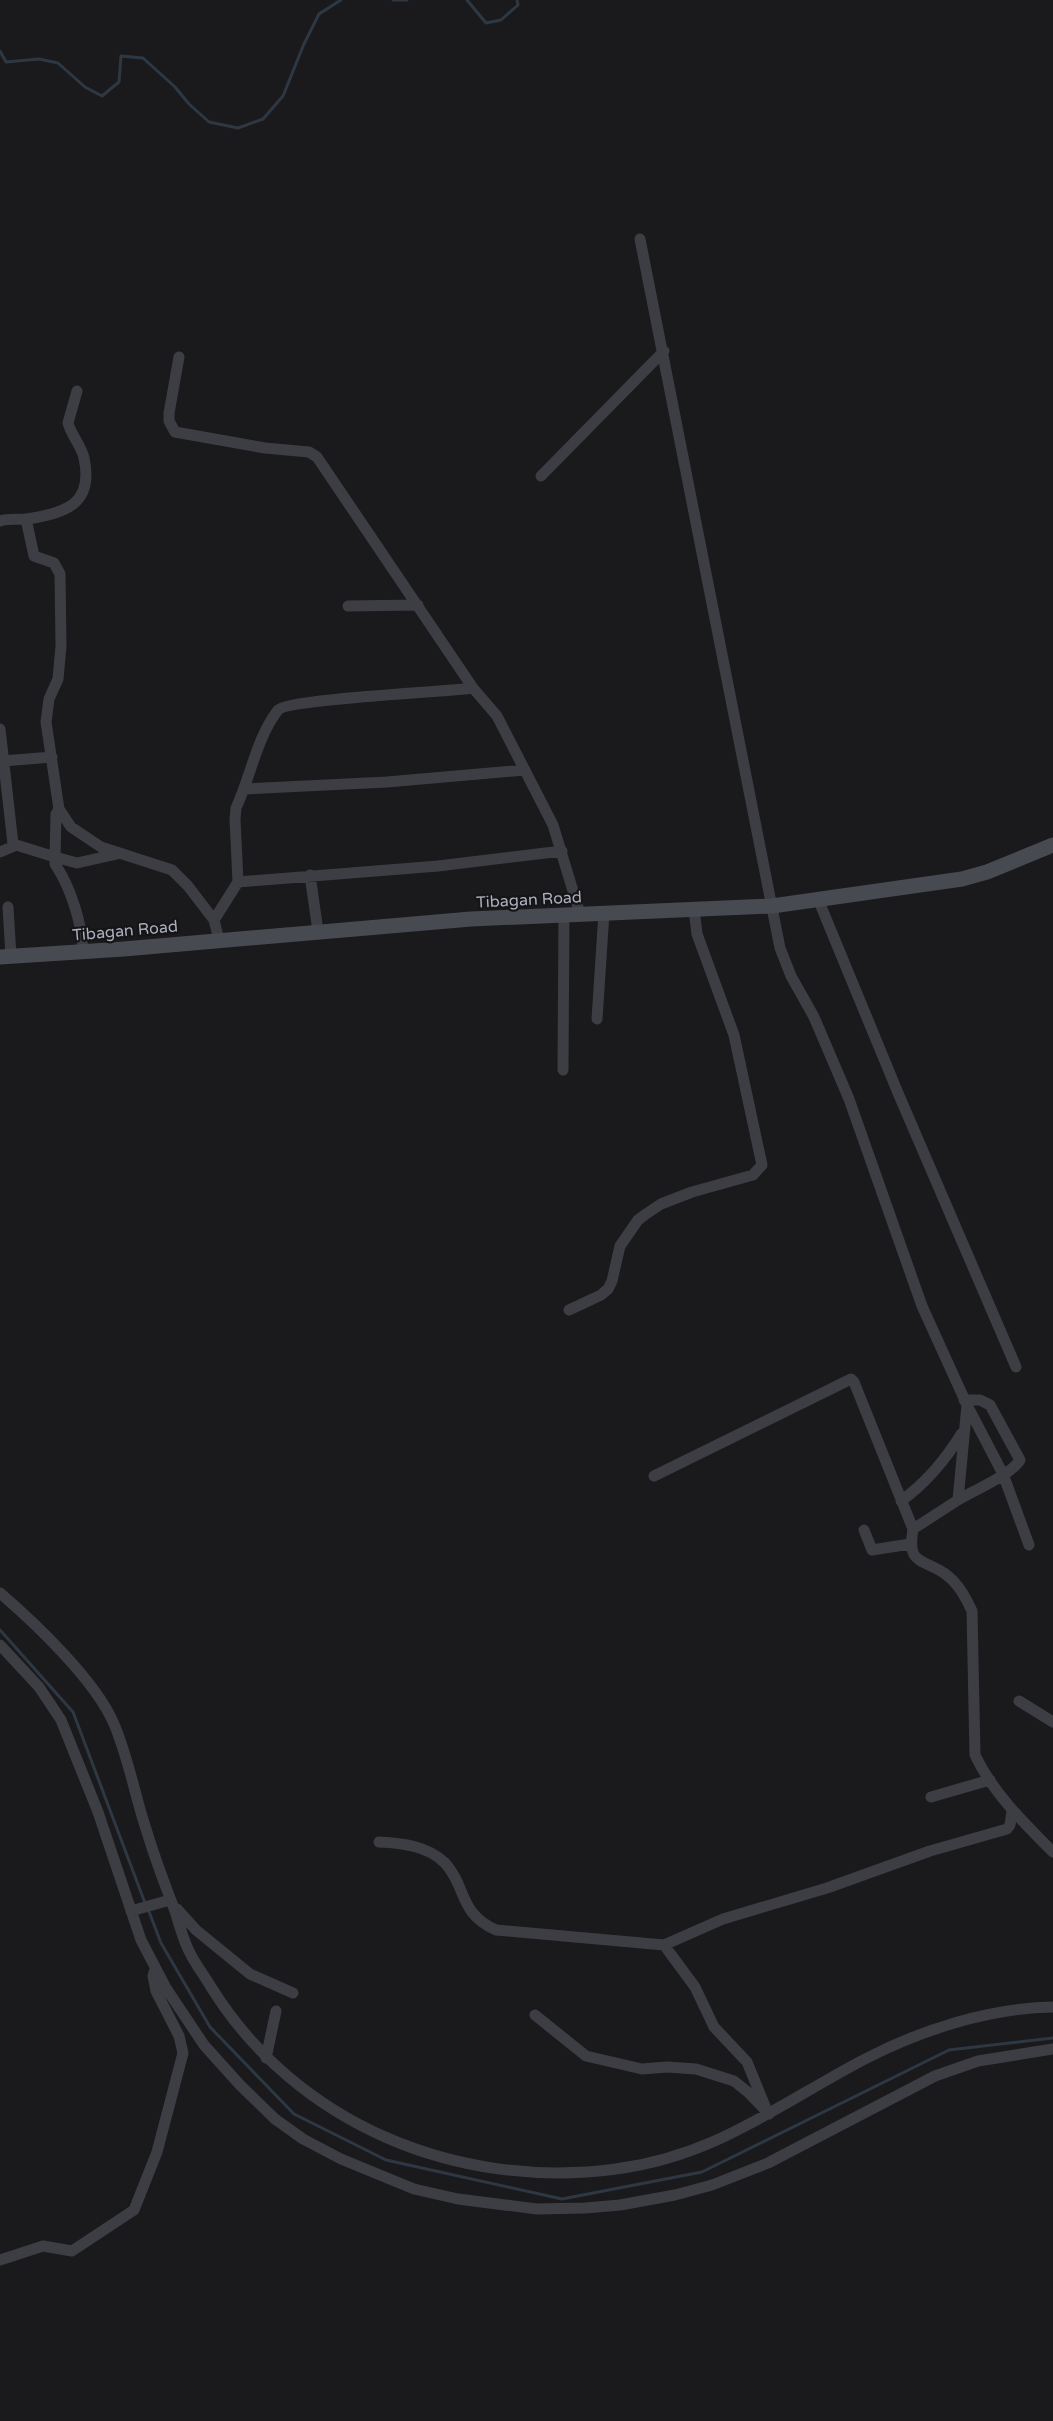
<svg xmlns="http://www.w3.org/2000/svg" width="1053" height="2421" font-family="'Varela Round',sans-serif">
  <rect width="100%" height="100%" fill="#1a1a1d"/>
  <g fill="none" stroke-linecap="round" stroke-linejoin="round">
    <path stroke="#2e3843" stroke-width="3" d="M 393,0 L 407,0
      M 467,0 L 486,23 L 501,20 L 518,5 L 517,0
      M 0,51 L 6,62 L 39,59 L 58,63 L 85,87 L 102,96 L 119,82 L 121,56 L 143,58 L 175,87 L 189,104 L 209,122 L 238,128 L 263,119 L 283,96 L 304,44 L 319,14 L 341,0
      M 0,1630 L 73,1712 L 145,1903
      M 148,1909 L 161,1943 L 210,2027 L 294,2114 L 386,2160 L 562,2199 L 702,2172 L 949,2050 L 1053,2038"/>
    <path stroke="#3d3d44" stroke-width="11" d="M 640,239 L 780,948 L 791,976 L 814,1017 L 849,1099 L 922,1306 L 967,1405 L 958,1500 L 913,1529 C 907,1565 921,1558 944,1573 C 958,1583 965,1596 972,1611 L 975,1755 C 993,1793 1024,1823 1053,1852
      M 179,357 L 169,413 L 169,421 L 175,432 L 265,448 L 309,452 L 317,457 L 473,688 L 497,716 L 553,825 L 580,914
      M 541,476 L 664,351
      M 26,519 L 34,556 L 54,563 L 60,574 L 61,646 L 58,679 L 49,699 L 46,722 L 59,809 L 71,827 L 101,847 L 172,870 L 188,886 L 214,920 L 219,940
      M 0,521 C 9,518 18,520 27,519 C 66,513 94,504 84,458 C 81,445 71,435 68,423 L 77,391
      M 348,606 L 418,605
      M 0,729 L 13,844 L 12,847 L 0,852
      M 3,761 L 52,757
      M 244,789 L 387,782 L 525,770
      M 59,809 L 56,814 L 55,857 L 77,863 L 117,854
      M 13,844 L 55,857 L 55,864 C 71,888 82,923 83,952
      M 310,875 L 318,931
      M 238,882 L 438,866 L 562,851
      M 818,899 L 898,1093 L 1016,1367
      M 8,907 L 11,956
      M 214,920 L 238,882 L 235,819 L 236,808 C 251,776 256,739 278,710 C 288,699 446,692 473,688
      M 597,1019 L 604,913
      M 563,1070 L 564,915
      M 569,1310 L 601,1295 L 608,1289 L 612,1281 L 620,1246 L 638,1220 L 646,1214 L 661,1204 L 692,1192 L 753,1175 L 762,1165 L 734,1035 L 697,934 L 694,909
      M 967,1405 L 1003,1474 L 1029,1545
      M 654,1476 L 851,1379 L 854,1382 L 913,1529
      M 958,1500 C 973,1491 1012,1474 1020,1460 L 990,1405 L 980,1400 L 964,1400
      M 901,1501 C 926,1483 946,1459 962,1433
      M 864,1530 L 872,1550 L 910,1544
      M 0,1593 C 36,1624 96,1681 114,1724 C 129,1759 135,1797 147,1832 C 155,1859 165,1885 175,1911 C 179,1924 183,1939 189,1951 C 195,1964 204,1975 211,1987 C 297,2125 458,2190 616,2169 C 716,2156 779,2104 865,2059 C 921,2030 989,2008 1053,2007
      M 0,1645 L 39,1687 L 61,1720 L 98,1812 L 141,1940 L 166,1988 L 204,2045 L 240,2085 L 275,2119 L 303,2139 L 341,2159 L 414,2189 L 458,2199 L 537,2209 L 585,2208 L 620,2205 L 675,2195 L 712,2185 L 768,2163 L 935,2076 L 978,2061 L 1053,2049
      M 1019,1701 L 1053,1722
      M 931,1797 L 990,1780
      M 379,1842 C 402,1843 428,1846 445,1863 C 467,1887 458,1913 496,1930 L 664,1945 L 723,1919 L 827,1888 L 930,1851 L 1007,1829 L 1010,1825 L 1012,1811
      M 177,1909 L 196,1930 L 250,1974 L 293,1993
      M 131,1911 L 170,1900
      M 664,1945 L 695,1987 L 714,2027 L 747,2062 L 765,2106
      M 535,2015 L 586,2056 L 642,2069 L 667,2067 L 696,2069 L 734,2081 L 749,2093 L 769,2114
      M 266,2058 L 276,2011
      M 0,2260 L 43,2246 L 72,2251 L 134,2210 L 157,2152 L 183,2053 L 179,2036 L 156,1991 L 153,1976 L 155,1969"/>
    <path stroke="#484a52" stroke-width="15" d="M 0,957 L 124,949 L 471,919 L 772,906 L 962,879 L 987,872 L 1053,845"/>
  </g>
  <g text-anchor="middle" stroke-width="4.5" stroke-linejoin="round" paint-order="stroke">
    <g font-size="16" fill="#acafbd" stroke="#151518">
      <text transform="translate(529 899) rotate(-3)" y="6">Tibagan Road</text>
      <text transform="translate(125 930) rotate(-5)" y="6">Tibagan Road</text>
    </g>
  </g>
</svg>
